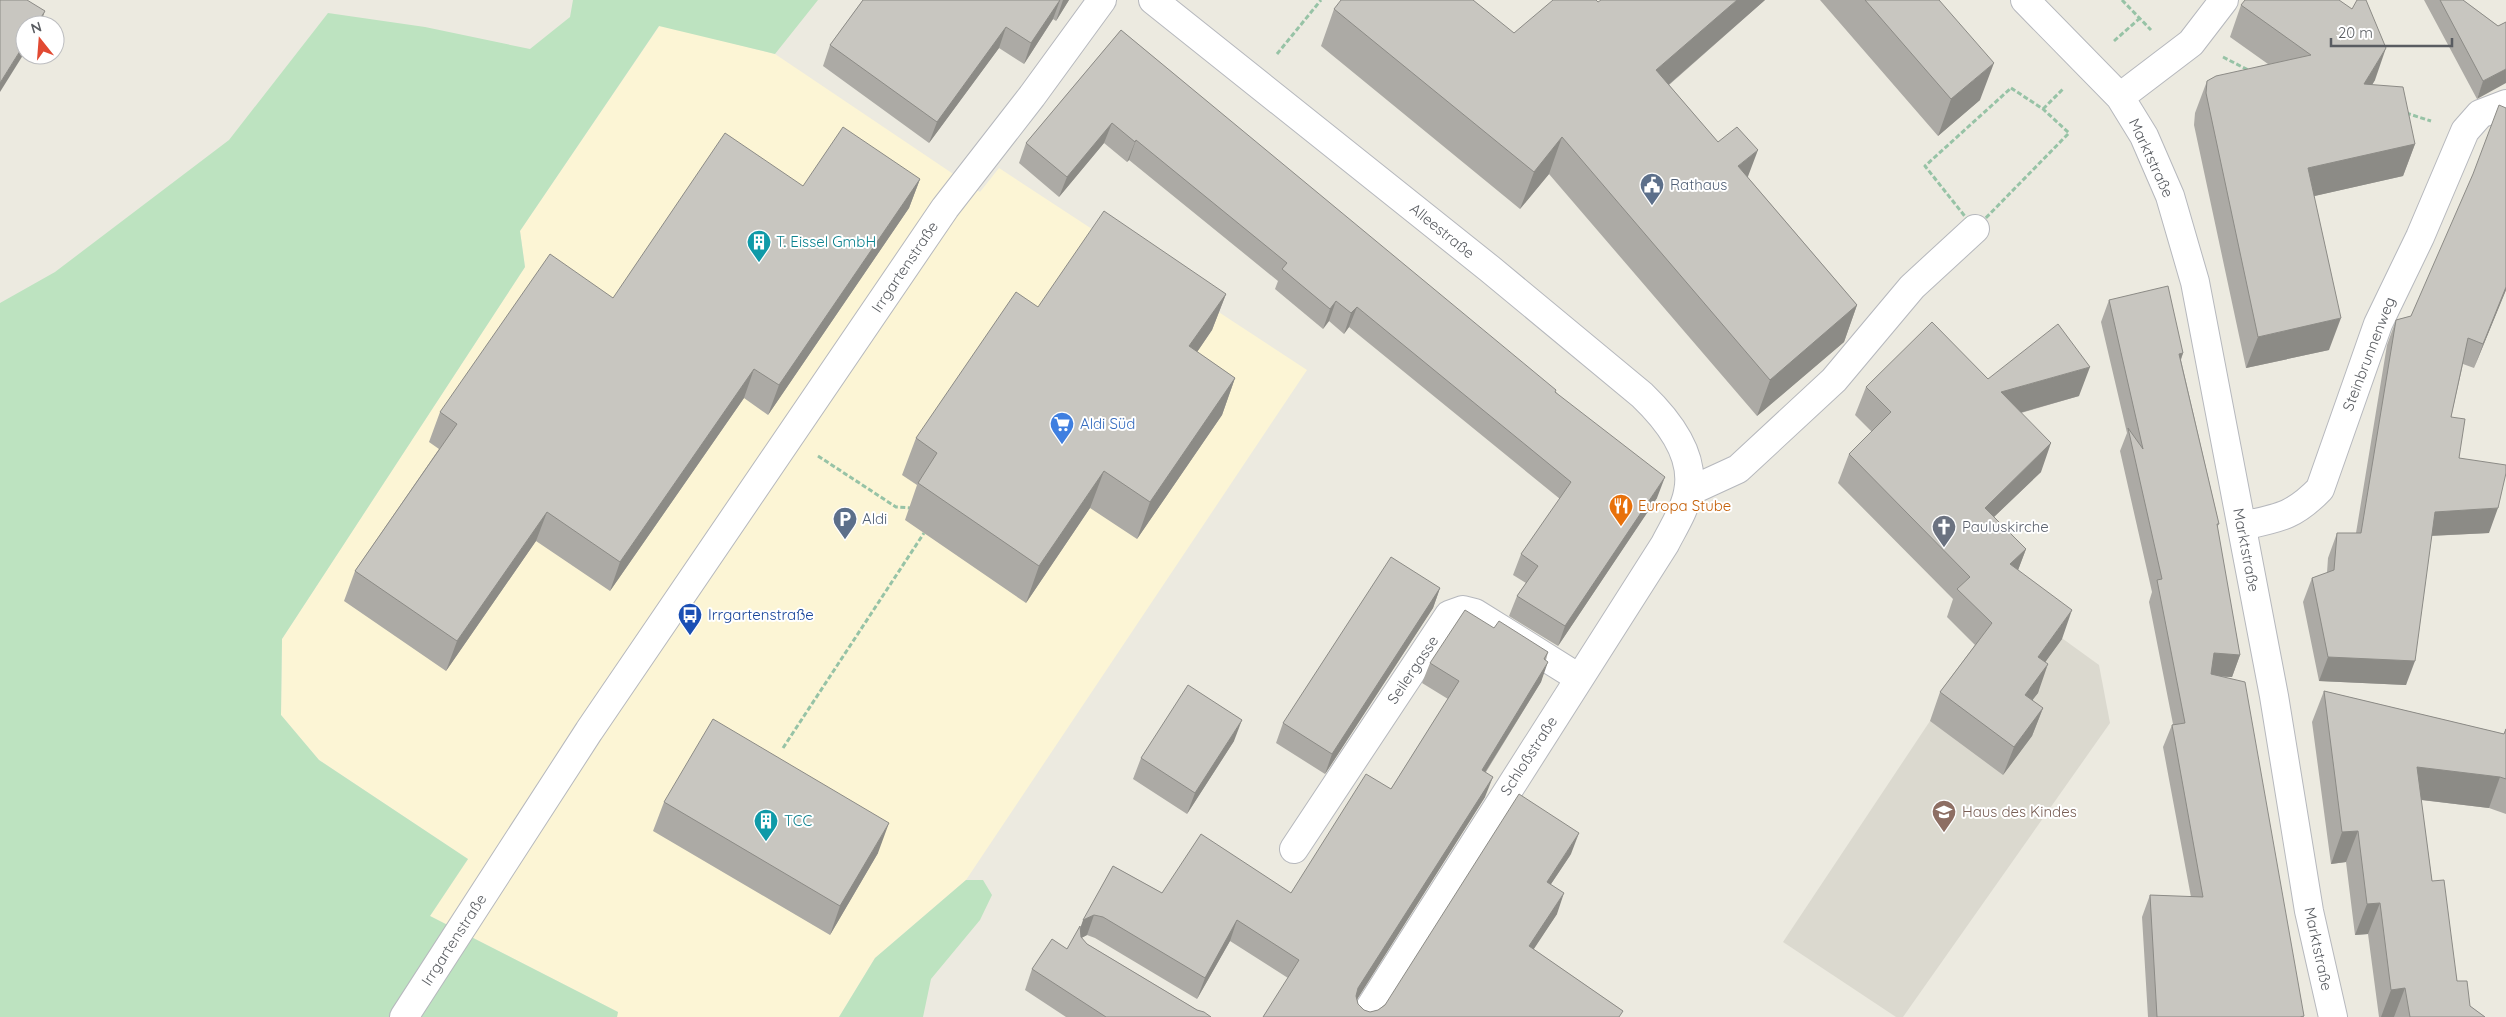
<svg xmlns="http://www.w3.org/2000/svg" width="2506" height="1017" font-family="Quicksand,sans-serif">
  <rect width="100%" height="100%" fill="#eceae0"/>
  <path fill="#fcf5d5" d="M 660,25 L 775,54 L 980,192 L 999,168 L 1307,370 L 966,880 L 875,958 L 839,1017 L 617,1017 L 618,1012 L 430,916 L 468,859 L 319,760 L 281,715 L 282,639 L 525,267 L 520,231 Z"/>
  <path fill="#dbd9cf" d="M 2016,605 L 2099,665 L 2110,723 L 1903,1017 L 1896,1017 L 1783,942 L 1930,721 Z"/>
  <path fill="#bde3c0" d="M 573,0 L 818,0 L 775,54 L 659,26 L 520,231 L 525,267 L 282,639 L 281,715 L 319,760 L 468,859 L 430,916 L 618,1012 L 617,1017 L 0,1017 L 0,303 L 55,272 L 229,140 L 328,13 L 425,27 L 530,49 L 570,17 Z
    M 966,880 L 983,880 L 992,895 L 980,920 L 931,979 L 923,1017 L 839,1017 L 875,958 Z"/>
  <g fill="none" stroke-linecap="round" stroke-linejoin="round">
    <defs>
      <path id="minor" d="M 1153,0 L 1490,269 L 1642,395 C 1667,419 1696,454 1688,492 C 1685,510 1673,528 1665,544 L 1364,1017
        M 2025,0 L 2120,97 L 2144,136 L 2170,196 L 2195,282 L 2274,696 L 2309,911 L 2333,1017
        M 2120,97 L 2191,43 L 2224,0
        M 1688,492 L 1738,469 L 1834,380 L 1912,287 L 1975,229
        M 2242,526 C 2278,518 2293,517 2320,489 L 2378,324 L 2420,237 L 2465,131 L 2480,114 L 2506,104
        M 1294,849 L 1449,615 L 1463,610 L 1475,613 L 1579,678
        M 404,1017 L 589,731 L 945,208 L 1032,96 L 1102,0"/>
    </defs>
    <use href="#minor" stroke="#b6b8bd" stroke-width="30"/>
    <path stroke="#97c3a6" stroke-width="3" stroke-dasharray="5 2.5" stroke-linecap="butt" d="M 2122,0 L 2151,30
      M 2114,41 L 2140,18
      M 1277,54 L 1321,0
      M 2223,57 L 2248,70
      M 2011,88 L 2043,109 L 2069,133 L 1975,229 L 1925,166 Z
      M 2043,109 L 2064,88
      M 2406,113 L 2431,121
      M 818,456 L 896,507 L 911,508
      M 783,748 L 924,533"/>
    <use href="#minor" stroke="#fff" stroke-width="28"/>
  </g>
  <path fill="#acaaa5" d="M 863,0 L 1069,0 L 1056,21 L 1053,19 L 1024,64 L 999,48 L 929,143 L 823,66 L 830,45 Z
    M 1765,0 L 1669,85 L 1857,305 L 1844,342 L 1757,416 L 1549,174 L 1520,209 L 1321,46 L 1334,9 L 1514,33 Z
    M 1820,0 L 1939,0 L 1980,100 L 1938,136 Z
    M 2424,0 L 2463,0 L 2498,26 L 2506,22 L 2477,99 Z
    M 2241,5 L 2375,80 L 2372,85 L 2415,144 L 2403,176 L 2314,196 L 2329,350 L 2246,368 L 2194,125 L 2195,113 L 2207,81 L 2268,64 L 2230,37 Z
    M 1121,30 L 1556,392 L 1657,498 L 1558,646 L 1509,616 L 1517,596 L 1526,583 L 1513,575 L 1521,554 L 1560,499 L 1349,327 L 1344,334 L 1329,321 L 1323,329 L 1275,289 L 1278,281 L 1129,160 L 1127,162 L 1104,143 L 1059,197 L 1019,163 L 1026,143 Z
    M 2506,108 L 2506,290 L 2474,368 L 2463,364 L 2451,417 L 2459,458 L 2489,533 L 2431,536 L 2406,685 L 2319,681 L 2303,602 L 2312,578 L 2327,573 L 2328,558 L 2337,533 L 2356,533 L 2387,345 L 2396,320 L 2411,316 Z
    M 920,179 L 909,208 L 768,415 L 744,398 L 610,591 L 536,541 L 446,671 L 344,601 L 355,571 L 439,449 L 429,442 L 440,412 L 613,298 L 803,186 Z
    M 1226,294 L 1212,330 L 1197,352 L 1235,378 L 1222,415 L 1137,539 L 1090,508 L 1026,603 L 905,520 L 917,485 L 902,475 L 916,438 L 1038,307 Z
    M 2109,300 L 2183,353 L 2181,360 L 2219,524 L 2217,527 L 2240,655 L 2232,677 L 2222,676 L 2304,1017 L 2148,1017 L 2142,917 L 2150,895 L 2191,897 L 2163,747 L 2172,725 L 2173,724 L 2149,602 L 2152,592 L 2120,451 L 2127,433 L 2101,322 Z
    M 1988,379 L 2079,396 L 2021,413 L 2041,472 L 1994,517 L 2026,549 L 2018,570 L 2062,639 L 2045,662 L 2038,693 L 2032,700 L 2043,708 L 2032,736 L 2003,775 L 1930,721 L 1940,692 L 1975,645 L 1947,617 L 1953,599 L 1838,483 L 1849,454 L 1872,432 L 1855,415 L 1866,387 Z
    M 1440,588 L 1433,608 L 1325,774 L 1276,743 L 1283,723 Z
    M 1494,628 L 1548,652 L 1546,660 L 1541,682 L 1486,772 L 1485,797 L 1357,999 L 1358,1004 L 1364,1010 L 1370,1012 L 1378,1010 L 1571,854 L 1551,884 L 1557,914 L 1533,949 L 1623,1011 L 1263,1017 L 1288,978 L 1230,941 L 1197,999 L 1095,938 L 1087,935 L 1081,938 L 1087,944 L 1197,1010 L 1211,1017 L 1066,1017 L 1025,990 L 1032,969 L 1067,949 L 1080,928 L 1113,866 L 1162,893 L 1291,893 L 1391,789 L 1448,699 L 1422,683 L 1430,663 Z
    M 2324,691 L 2504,734 L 2506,728 L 2506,814 L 2489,808 L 2421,800 L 2432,881 L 2457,981 L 2470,1006 L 2485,1017 L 2379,1017 L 2368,934 L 2355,935 L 2346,862 L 2331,864 L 2312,722 Z
    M 1234,741 L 1187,814 L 1133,779 L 1141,758 Z
    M 664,802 L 878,853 L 830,935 L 653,831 Z"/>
  <path fill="#8c8b86" d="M 1060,0 L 1053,19 L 1024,64 L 1031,43 Z
    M 1063,0 L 1069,0 L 1056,21 Z
    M 1737,0 L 1765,0 L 1643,107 L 1656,70 Z
    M 45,11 L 40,25 L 36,25 Z
    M 1006,27 L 999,48 L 929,143 L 937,122 Z
    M 25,43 L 25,52 L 0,92 L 0,83 Z
    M 2386,48 L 2375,80 L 2352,116 L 2364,84 Z
    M 1994,63 L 1980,100 L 1938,136 L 1951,99 Z
    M 2506,69 L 2506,83 L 2477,99 L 2483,81 Z
    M 1112,123 L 1104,143 L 1059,197 L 1067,177 Z
    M 1562,137 L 1549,174 L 1520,209 L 1534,172 Z
    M 1136,140 L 1129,160 L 1127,162 L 1135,142 Z
    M 2415,144 L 2403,176 L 2297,200 L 2308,168 Z
    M 1758,150 L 1744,187 L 1738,166 Z
    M 920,179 L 909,208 L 768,415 L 779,385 Z
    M 2506,287 L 2506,290 L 2474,368 L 2483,344 Z
    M 1226,294 L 1212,330 L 1176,383 L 1189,346 Z
    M 1336,301 L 1329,321 L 1323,329 L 1330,309 Z
    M 1857,305 L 1844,342 L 1757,416 L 1770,380 Z
    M 1357,307 L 1349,327 L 1344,334 L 1351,313 Z
    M 2341,318 L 2329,350 L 2246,368 L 2258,337 Z
    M 2183,353 L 2175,375 L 2179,354 Z
    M 2090,367 L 2079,396 L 1991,421 L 2001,392 Z
    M 754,369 L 744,398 L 610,591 L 620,562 Z
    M 1235,378 L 1222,415 L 1137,539 L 1150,502 Z
    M 2051,443 L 2041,472 L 1974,536 L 1985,508 Z
    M 1104,471 L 1090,508 L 1026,603 L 1039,566 Z
    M 1665,477 L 1657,498 L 1558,646 L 1565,626 Z
    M 2498,508 L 2489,533 L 2426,536 L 2435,512 Z
    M 547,512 L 536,541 L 446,671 L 457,641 Z
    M 2026,549 L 2015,578 L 2010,564 Z
    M 1440,588 L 1433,608 L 1325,774 L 1332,754 Z
    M 2072,610 L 2062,639 L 2028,686 L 2038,657 Z
    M 2214,653 L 2240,655 L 2232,677 L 2206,676 Z
    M 2328,657 L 2415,661 L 2406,685 L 2319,681 Z
    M 1548,662 L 1541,682 L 1474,790 L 1482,770 Z
    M 2048,664 L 2038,693 L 2015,723 L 2025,695 Z
    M 2043,708 L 2032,736 L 2003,775 L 2014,747 Z
    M 1242,720 L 1234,741 L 1187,814 L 1195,793 Z
    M 2417,767 L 2500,777 L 2489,808 L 2406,798 Z
    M 1493,777 L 1485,797 L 1351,1009 L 1358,988 Z
    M 889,823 L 878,853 L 830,935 L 840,906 Z
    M 2358,831 L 2346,862 L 2331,864 L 2342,832 Z
    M 1579,833 L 1571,854 L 1539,902 L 1547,882 Z
    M 1564,893 L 1557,914 L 1522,967 L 1529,946 Z
    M 2380,903 L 2368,934 L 2355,935 L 2367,904 Z
    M 1094,915 L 1087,935 L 1076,941 L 1083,920 Z
    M 1237,920 L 1230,941 L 1197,999 L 1205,978 Z
    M 2405,988 L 2394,1017 L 2381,1017 L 2391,990 Z"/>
  <path fill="#c8c6c0" stroke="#8c8b86" d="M 0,0 L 27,0 L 45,11 L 36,25 L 25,25 L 25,43 L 0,83 Z
    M 863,0 L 1060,0 L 1031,43 L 1006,27 L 937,122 L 830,45 Z
    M 1341,0 L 1473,0 L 1514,33 L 1553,0 L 1596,0 L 1598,2 L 1601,0 L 1737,0 L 1656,70 L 1718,142 L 1737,127 L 1758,150 L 1738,166 L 1857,305 L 1770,380 L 1562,137 L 1534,172 L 1334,9 Z
    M 1865,0 L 1939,0 L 1994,63 L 1951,99 Z
    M 2245,0 L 2339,0 L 2352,9 L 2357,0 L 2366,0 L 2386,48 L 2364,84 L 2403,87 L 2415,144 L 2308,168 L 2341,318 L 2258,337 L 2206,93 L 2207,81 L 2216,76 L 2311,55 L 2241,5 Z
    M 2440,0 L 2463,0 L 2498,26 L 2506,22 L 2506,69 L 2483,81 Z
    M 1121,30 L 1556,390 L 1555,392 L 1665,477 L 1565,626 L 1517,596 L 1538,566 L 1521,554 L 1571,482 L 1357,307 L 1351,313 L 1336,301 L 1330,309 L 1282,269 L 1287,263 L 1136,140 L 1135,142 L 1112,123 L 1067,177 L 1026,143 Z
    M 2499,105 L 2506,108 L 2506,287 L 2483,344 L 2468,338 L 2451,417 L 2465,419 L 2459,458 L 2506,465 L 2506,473 L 2498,508 L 2435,512 L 2415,661 L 2328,657 L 2312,578 L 2334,570 L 2337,533 L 2361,533 L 2396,320 L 2411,316 L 2473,174 Z
    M 843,127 L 920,179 L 779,385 L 754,369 L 620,562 L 547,512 L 457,641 L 355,571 L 457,424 L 440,412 L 550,254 L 613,298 L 725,133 L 803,186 Z
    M 1104,211 L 1226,294 L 1189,346 L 1235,378 L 1150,502 L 1104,471 L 1039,566 L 918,483 L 937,453 L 916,438 L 1016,292 L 1038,307 Z
    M 2168,286 L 2183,353 L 2179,354 L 2219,524 L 2217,524 L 2240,655 L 2214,653 L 2211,674 L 2245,682 L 2304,1016 L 2300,1017 L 2157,1017 L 2150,895 L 2203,897 L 2172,725 L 2185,723 L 2157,580 L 2162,579 L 2128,428 L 2143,449 L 2109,300 Z
    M 1932,322 L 1988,379 L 2058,324 L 2090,367 L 2001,392 L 2051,443 L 1985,508 L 2026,549 L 2010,564 L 2072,610 L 2038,657 L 2048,664 L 2025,695 L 2043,708 L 2014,747 L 1940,692 L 1992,623 L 1957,589 L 1970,577 L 1849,454 L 1891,412 L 1866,387 Z
    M 1391,557 L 1440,588 L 1332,754 L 1283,723 Z
    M 1465,610 L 1494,628 L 1499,621 L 1548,652 L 1544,659 L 1548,662 L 1482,770 L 1493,777 L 1358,988 L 1356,996 L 1358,1004 L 1364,1010 L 1370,1012 L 1378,1010 L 1385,1005 L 1519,794 L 1579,833 L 1547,882 L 1564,893 L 1529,946 L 1623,1011 L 1619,1017 L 1263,1017 L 1299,960 L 1237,920 L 1205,978 L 1103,917 L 1094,915 L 1083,920 L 1113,866 L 1162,893 L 1201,834 L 1291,893 L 1366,774 L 1391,789 L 1459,681 L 1430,663 Z
    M 1188,685 L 1242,720 L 1195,793 L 1141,758 Z
    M 2324,691 L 2504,734 L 2506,729 L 2506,779 L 2500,777 L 2417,767 L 2432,881 L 2444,880 L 2457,981 L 2467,981 L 2470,1006 L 2485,1017 L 2410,1017 L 2405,988 L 2391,990 L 2380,903 L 2367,904 L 2358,831 L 2342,832 Z
    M 713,719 L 889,823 L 840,906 L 664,802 Z
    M 1080,926 L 1081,937 L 1087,944 L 1197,1010 L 1204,1012 L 1211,1017 L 1106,1017 L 1032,969 L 1052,939 L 1067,949 Z"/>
  <defs>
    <symbol id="civic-pin" viewBox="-11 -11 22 30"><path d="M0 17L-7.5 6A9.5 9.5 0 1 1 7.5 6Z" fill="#5c6f8a" stroke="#fff"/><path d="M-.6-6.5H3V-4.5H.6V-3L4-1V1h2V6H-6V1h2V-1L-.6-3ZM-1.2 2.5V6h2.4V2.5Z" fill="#fff"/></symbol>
    <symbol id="building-pin" viewBox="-11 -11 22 30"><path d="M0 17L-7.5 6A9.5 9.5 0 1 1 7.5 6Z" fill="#0f9aa8" stroke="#fff"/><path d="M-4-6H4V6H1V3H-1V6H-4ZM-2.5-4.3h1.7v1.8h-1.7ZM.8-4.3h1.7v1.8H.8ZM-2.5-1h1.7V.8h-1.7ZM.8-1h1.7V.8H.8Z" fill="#fff"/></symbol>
    <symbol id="supermarket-pin" viewBox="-11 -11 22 30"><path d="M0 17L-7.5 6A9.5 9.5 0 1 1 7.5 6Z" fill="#3f7fe0" stroke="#fff"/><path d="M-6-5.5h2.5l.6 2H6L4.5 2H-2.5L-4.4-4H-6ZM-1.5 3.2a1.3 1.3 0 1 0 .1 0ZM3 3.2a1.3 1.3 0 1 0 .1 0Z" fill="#fff"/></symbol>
    <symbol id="restaurant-pin" viewBox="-11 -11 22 30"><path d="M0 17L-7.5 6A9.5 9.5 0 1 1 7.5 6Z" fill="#e8710a" stroke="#fff"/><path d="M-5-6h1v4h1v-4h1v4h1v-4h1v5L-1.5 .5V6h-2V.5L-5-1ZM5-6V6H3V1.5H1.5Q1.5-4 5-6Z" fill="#fff"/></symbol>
    <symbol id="parking-pin" viewBox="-11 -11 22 30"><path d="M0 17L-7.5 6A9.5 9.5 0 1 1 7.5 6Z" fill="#5c6f8a" stroke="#fff"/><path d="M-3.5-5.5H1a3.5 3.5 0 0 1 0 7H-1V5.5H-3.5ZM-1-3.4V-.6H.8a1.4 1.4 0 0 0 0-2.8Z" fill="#fff"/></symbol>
    <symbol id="church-pin" viewBox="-11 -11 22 30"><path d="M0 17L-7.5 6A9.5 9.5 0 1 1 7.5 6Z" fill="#6b7280" stroke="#fff"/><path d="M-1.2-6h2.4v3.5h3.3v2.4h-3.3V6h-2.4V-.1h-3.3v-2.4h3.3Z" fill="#fff"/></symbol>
    <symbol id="bus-pin" viewBox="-11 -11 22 30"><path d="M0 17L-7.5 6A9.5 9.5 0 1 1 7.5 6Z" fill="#1a4fb4" stroke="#fff"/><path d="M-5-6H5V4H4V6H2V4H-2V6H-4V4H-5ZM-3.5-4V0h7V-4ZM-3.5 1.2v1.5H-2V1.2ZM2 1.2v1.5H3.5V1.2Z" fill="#fff"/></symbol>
    <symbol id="school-pin" viewBox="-11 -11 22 30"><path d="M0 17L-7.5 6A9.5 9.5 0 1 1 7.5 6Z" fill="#8d6e63" stroke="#fff"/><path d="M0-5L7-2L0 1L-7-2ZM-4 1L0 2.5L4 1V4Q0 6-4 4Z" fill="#fff"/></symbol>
  </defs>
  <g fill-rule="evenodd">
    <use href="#civic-pin" x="1638" y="171" width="28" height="38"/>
    <use href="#building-pin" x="745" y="228" width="28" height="38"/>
    <use href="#supermarket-pin" x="1048" y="410" width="28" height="38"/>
    <use href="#restaurant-pin" x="1607" y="492" width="28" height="38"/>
    <use href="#parking-pin" x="831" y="505" width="28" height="38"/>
    <use href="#church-pin" x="1930" y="513" width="28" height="38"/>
    <use href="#bus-pin" x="676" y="601" width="28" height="38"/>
    <use href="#school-pin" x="1930" y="798" width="28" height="38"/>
    <use href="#building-pin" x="752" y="807" width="28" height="38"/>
  </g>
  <g text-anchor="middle" stroke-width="4" stroke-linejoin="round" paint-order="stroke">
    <g font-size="15" fill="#595c61" stroke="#fff">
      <text transform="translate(2151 158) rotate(65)" y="5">Marktstraße</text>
      <text transform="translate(1442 231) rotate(39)" y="5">Alleestraße</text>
      <text transform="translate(905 267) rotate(-56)" y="5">Irrgartenstraße</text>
      <text transform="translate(2369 354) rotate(-69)" y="5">Steinbrunnenweg</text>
      <text transform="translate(2246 550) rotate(79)" y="5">Marktstraße</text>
      <text transform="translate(1413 670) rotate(-56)" y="5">Seilergasse</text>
      <text transform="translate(1529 756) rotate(-57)" y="5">Schloßstraße</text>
      <text transform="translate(454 940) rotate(-57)" y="5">Irrgartenstraße</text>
      <text transform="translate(2318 949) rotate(78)" y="5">Marktstraße</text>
    </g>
    <g font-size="15" fill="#4e5e75" stroke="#fff" text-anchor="start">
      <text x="1670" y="190">Rathaus</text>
      <text x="862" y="524">Aldi</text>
    </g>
    <g font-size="15" fill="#0d838f" stroke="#fff" text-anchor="start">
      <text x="776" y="247">T. Eissel GmbH</text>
      <text x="784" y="826">TCC</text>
    </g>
    <g font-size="15" fill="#366cbe" stroke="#fff" text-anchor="start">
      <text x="1080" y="429">Aldi Süd</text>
    </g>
    <g font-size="15" fill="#c56008" stroke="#fff" text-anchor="start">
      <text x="1638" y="511">Europa Stube</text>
    </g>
    <g font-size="15" fill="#5b616d" stroke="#fff" text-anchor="start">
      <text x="1962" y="532">Pauluskirche</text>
    </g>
    <g font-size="15" fill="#164399" stroke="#fff" text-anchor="start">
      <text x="708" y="620">Irrgartenstraße</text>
    </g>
    <g font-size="15" fill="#785e54" stroke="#fff" text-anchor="start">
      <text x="1962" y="817">Haus des Kindes</text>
    </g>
  </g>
  <g transform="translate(40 40) rotate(343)"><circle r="24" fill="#ffffff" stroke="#bdbec0"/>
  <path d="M0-4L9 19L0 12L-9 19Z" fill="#e14932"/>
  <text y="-8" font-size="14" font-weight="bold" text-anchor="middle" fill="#595c61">N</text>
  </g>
  <path d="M2331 38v8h121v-8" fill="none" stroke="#595c61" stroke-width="2.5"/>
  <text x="2338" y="38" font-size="15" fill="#595c61" stroke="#ffffff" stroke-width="4" paint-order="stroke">20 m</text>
</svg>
